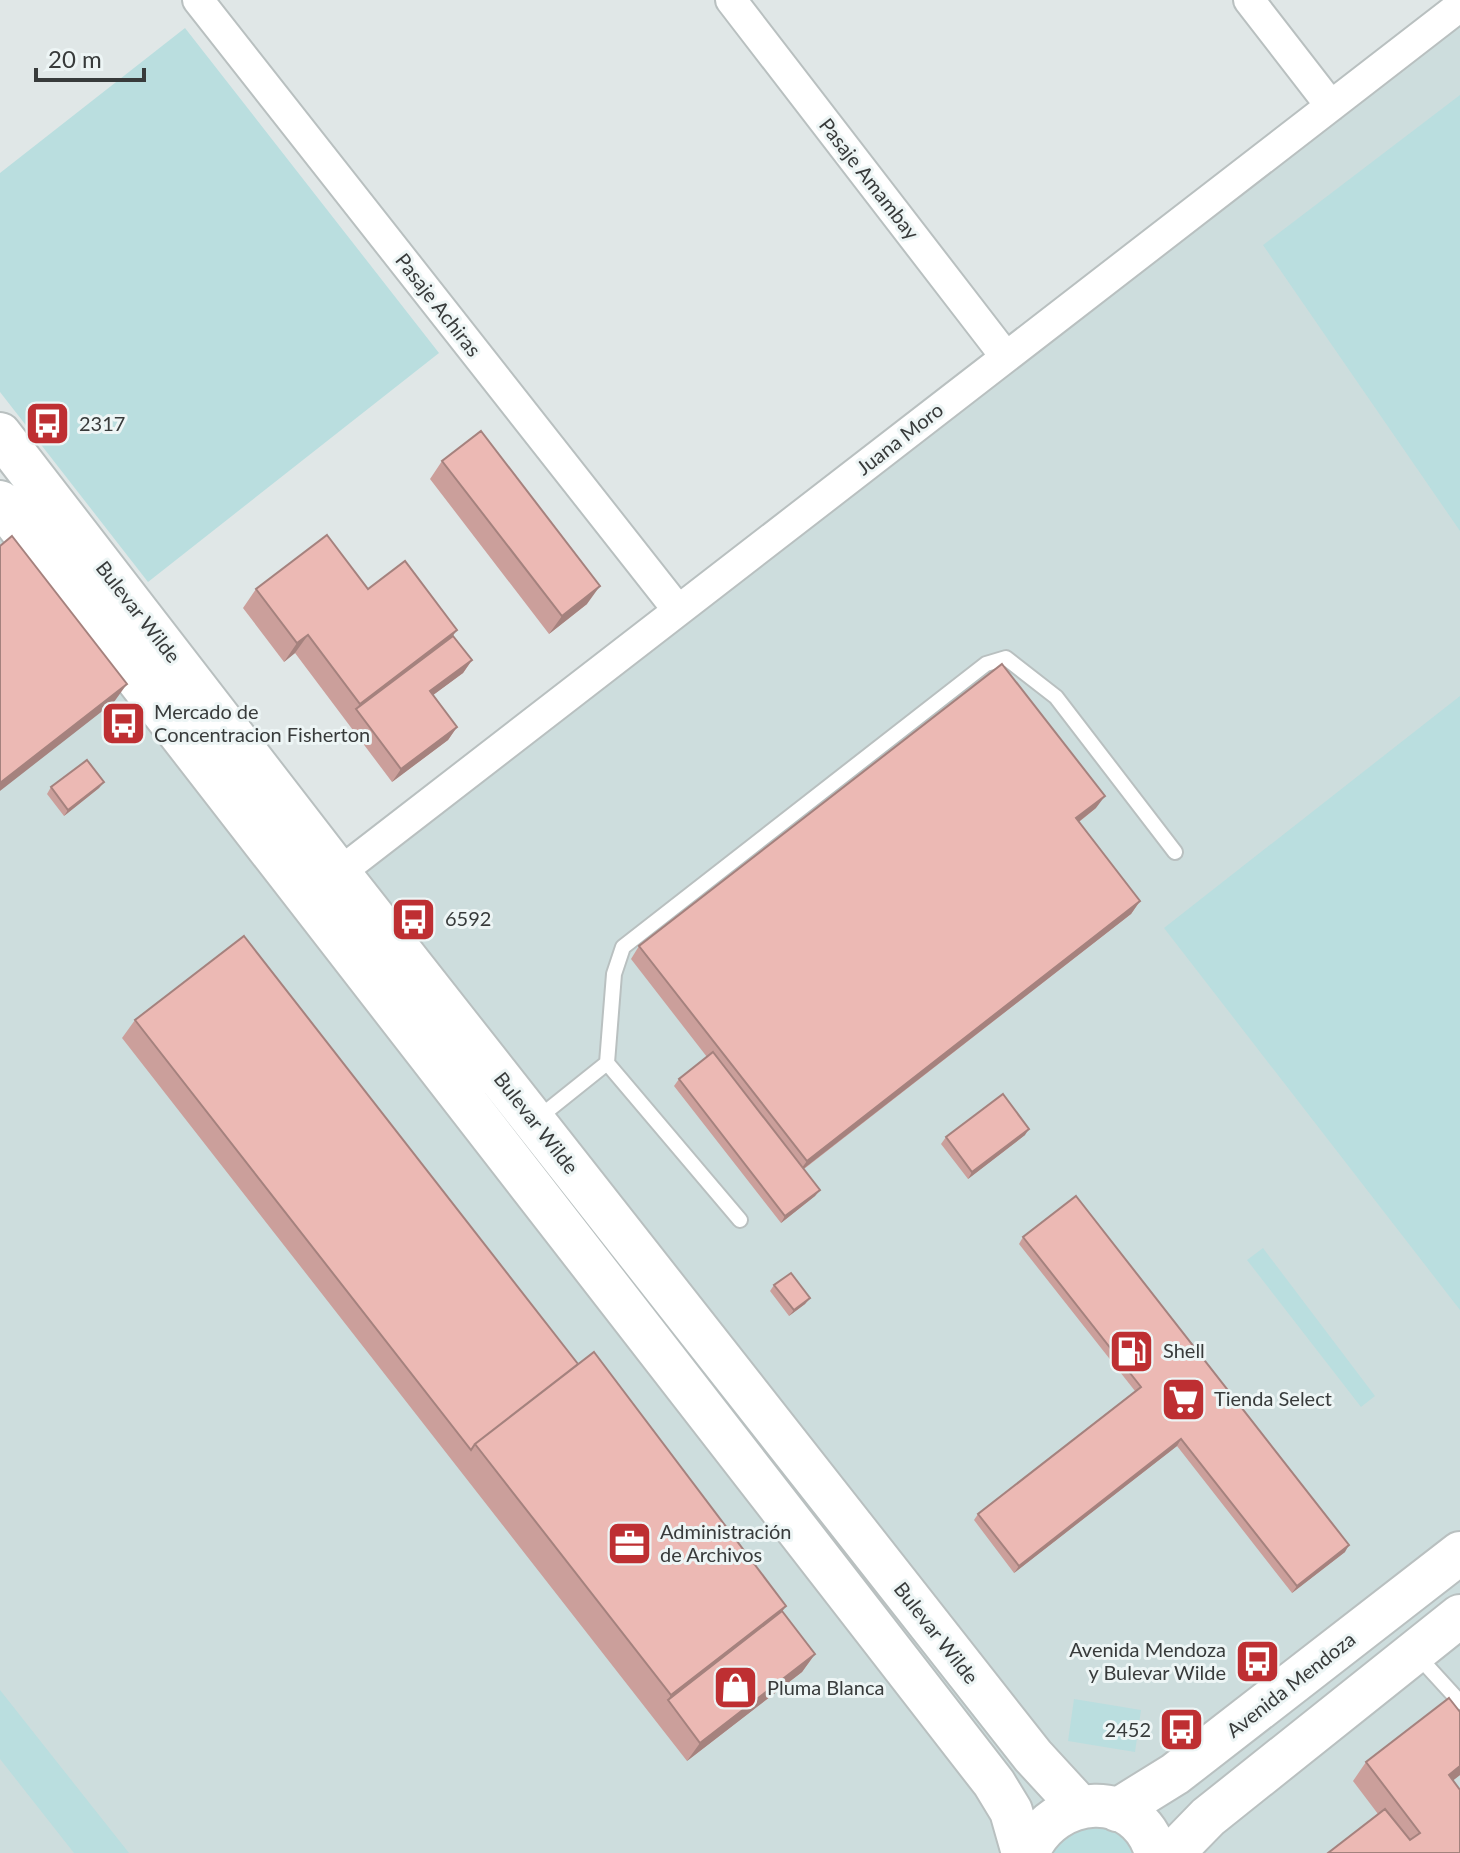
<svg xmlns="http://www.w3.org/2000/svg" width="1460" height="1853" font-family="Lato,sans-serif">
  <rect width="100%" height="100%" fill="#e0e7e7"/>
  <path fill="#cddddd" d="M 1460,6 L 1460,1853 L 0,1853 L 0,507 L 307,897 Z"/>
  <path fill="#badedf" d="M 185,28 L 439,353 L 148,582 L 0,392 L 0,173 Z
    M 1460,95 L 1460,531 L 1263,245 Z
    M 1460,696 L 1460,1310 L 1164,928 Z
    M 1263,1248 L 1375,1396 L 1361,1407 L 1247,1260 Z
    M 0,1690 L 129,1853 L 74,1853 L 0,1759 Z
    M 1074,1699 L 1141,1710 L 1135,1752 L 1068,1741 Z
    M 1078,1826 C 1106,1827 1120,1828 1137,1853 L 1048,1853 Z"/>
  <g fill="none" stroke-linecap="round" stroke-linejoin="round">
    <defs>
      <path id="lane" d="M 607,1063 L 740,1220
        M 537,1119 L 607,1063 L 614,974 L 623,947 L 986,664 L 1006,658 L 1056,697 L 1175,852
        M 1417,1655 L 1460,1702"/>
      <path id="street" d="M 198,0 L 678,610
        M 731,0 L 1006,357
        M 1249,0 L 1331,106
        M 339,873 L 1460,6"/>
      <path id="secondary" d="M 0,434 L 339,873 L 1033,1756 L 1079,1806
        M 0,502 L 994,1783 L 1011,1811 L 1023,1853
        M 1117,1810 L 1175,1774 L 1460,1553
        M 1028,1853 C 1053,1793 1138,1787 1156,1853
        M 1173,1853 L 1208,1817 L 1460,1616"/>
    </defs>
    <use href="#lane" stroke="#b9c0c0" stroke-width="18"/>
    <use href="#street" stroke="#b9c0c0" stroke-width="34"/>
    <use href="#secondary" stroke="#b9c0c0" stroke-width="46"/>
    <use href="#lane" stroke="#fff" stroke-width="14"/>
    <use href="#street" stroke="#fff" stroke-width="30"/>
    <use href="#secondary" stroke="#fff" stroke-width="42"/>
  </g>
  <path fill="#cb9f9b" d="M 442,461 L 587,604 L 549,634 L 430,479 Z
    M 256,589 L 368,589 L 453,636 L 472,660 L 463,673 L 433,695 L 457,727 L 448,740 L 392,782 L 295,653 L 284,662 L 243,608 Z
    M 104,782 L 99,788 L 64,816 L 47,794 L 51,787 Z
    M 1096,808 L 1079,822 L 1140,901 L 1131,914 L 804,1169 L 820,1190 L 815,1196 L 781,1223 L 674,1086 L 679,1079 L 707,1057 L 631,959 L 639,946 Z
    M 135,1020 L 578,1364 L 786,1606 L 782,1611 L 815,1654 L 802,1672 L 687,1761 L 122,1038 Z
    M 1025,1135 L 968,1179 L 941,1144 L 946,1137 Z
    M 1023,1237 L 1345,1552 L 1292,1593 L 1177,1446 L 1014,1573 L 974,1520 L 978,1514 L 1135,1391 L 1019,1244 Z
    M 774,1285 L 810,1298 L 805,1304 L 789,1316 L 770,1291 Z
    M 1460,1712 L 1460,1775 L 1453,1780 L 1460,1853 L 1328,1853 L 1378,1814 L 1353,1781 L 1366,1762 Z"/>
  <path fill="#a5827e" d="M 600,586 L 587,604 L 549,634 L 562,616 Z
    M 457,630 L 444,648 L 356,709 L 360,704 Z
    M 308,635 L 295,653 L 284,662 L 297,643 Z
    M 472,660 L 463,673 L 421,704 L 430,691 Z
    M 127,684 L 114,702 L 0,791 L 0,783 Z
    M 457,727 L 448,740 L 392,782 L 401,769 Z
    M 104,782 L 99,788 L 64,816 L 68,810 Z
    M 1105,796 L 1096,808 L 1067,831 L 1076,818 Z
    M 1140,901 L 1131,914 L 798,1173 L 807,1161 Z
    M 1029,1129 L 1025,1135 L 968,1179 L 972,1172 Z
    M 820,1190 L 815,1196 L 781,1223 L 785,1216 Z
    M 810,1298 L 805,1304 L 789,1316 L 794,1310 Z
    M 1181,1439 L 1177,1446 L 1014,1573 L 1019,1566 Z
    M 1349,1545 L 1345,1552 L 1292,1593 L 1297,1586 Z
    M 786,1606 L 769,1630 L 668,1700 L 671,1695 Z
    M 815,1654 L 802,1672 L 687,1761 L 700,1743 Z
    M 1460,1766 L 1460,1775 L 1436,1794 L 1449,1775 Z"/>
  <path fill="#ecb9b4" stroke="#a5827e" stroke-width="2" d="M 481,431 L 600,586 L 562,616 L 442,461 Z
    M 327,535 L 368,589 L 405,561 L 457,630 L 360,704 L 308,635 L 297,643 L 256,589 Z
    M 12,536 L 127,684 L 0,783 L 0,546 Z
    M 453,636 L 472,660 L 430,691 L 457,727 L 401,769 L 356,709 Z
    M 1002,664 L 1105,796 L 1076,818 L 1140,901 L 807,1161 L 639,946 Z
    M 87,760 L 104,782 L 68,810 L 51,787 Z
    M 244,936 L 578,1364 L 475,1444 L 471,1450 L 135,1020 Z
    M 713,1052 L 820,1190 L 785,1216 L 679,1079 Z
    M 1003,1094 L 1029,1129 L 972,1172 L 946,1137 Z
    M 1076,1196 L 1349,1545 L 1297,1586 L 1181,1439 L 1019,1566 L 978,1514 L 1141,1387 L 1023,1237 Z
    M 791,1273 L 810,1298 L 794,1310 L 774,1285 Z
    M 594,1352 L 786,1606 L 671,1695 L 475,1444 Z
    M 782,1611 L 815,1654 L 700,1743 L 668,1700 Z
    M 1449,1698 L 1460,1712 L 1460,1766 L 1449,1775 L 1460,1790 L 1460,1853 L 1328,1853 L 1385,1809 L 1410,1840 L 1420,1833 L 1366,1762 Z"/>
  <defs>
    <symbol id="bus-square" viewBox="-11 -11 22 22"><rect x="-9" y="-9" width="18" height="18" rx="4" fill="#be2f32" stroke="#edf5f5"/><path d="M-5-6H5V4H4V6H2V4H-2V6H-4V4H-5ZM-3.5-4V0h7V-4ZM-3.5 1.2v1.5H-2V1.2ZM2 1.2v1.5H3.5V1.2Z" fill="#fff"/></symbol>
    <symbol id="fuel-square" viewBox="-11 -11 22 22"><rect x="-9" y="-9" width="18" height="18" rx="4" fill="#be2f32" stroke="#edf5f5"/><path d="M-5.5-6h7V0h2V4h1.3V-2.5L3-4.5l.8-.8L6-3V5H2.5V1h-1V6h-7ZM-4.2-4.7v3.2H.2V-4.7Z" fill="#fff"/></symbol>
    <symbol id="supermarket-square" viewBox="-11 -11 22 22"><rect x="-9" y="-9" width="18" height="18" rx="4" fill="#be2f32" stroke="#edf5f5"/><path d="M-6-5.5h2.5l.6 2H6L4.5 2H-2.5L-4.4-4H-6ZM-1.5 3.2a1.3 1.3 0 1 0 .1 0ZM3 3.2a1.3 1.3 0 1 0 .1 0Z" fill="#fff"/></symbol>
    <symbol id="office-square" viewBox="-11 -11 22 22"><rect x="-9" y="-9" width="18" height="18" rx="4" fill="#be2f32" stroke="#edf5f5"/><path d="M-6-3h4V-5.5h4V-3h4V5H-6ZM-1-4.5V-3h2v-1.5ZM-6 0V1H6V0Z" fill="#fff"/></symbol>
    <symbol id="shop-square" viewBox="-11 -11 22 22"><rect x="-9" y="-9" width="18" height="18" rx="4" fill="#be2f32" stroke="#edf5f5"/><path d="M-5-2.5h2.3a2.7 3.5 0 0 1 5.4 0H5L5.5 6h-11ZM-1.5-2.5h3a1.5 2.3 0 0 0-3 0Z" fill="#fff"/></symbol>
  </defs>
  <g fill-rule="evenodd">
    <use href="#bus-square" x="22" y="398" width="51" height="51"/>
    <use href="#bus-square" x="98" y="698" width="51" height="51"/>
    <use href="#bus-square" x="388" y="894" width="51" height="51"/>
    <use href="#fuel-square" x="1106" y="1326" width="51" height="51"/>
    <use href="#supermarket-square" x="1158" y="1374" width="51" height="51"/>
    <use href="#office-square" x="604" y="1518" width="51" height="51"/>
    <use href="#bus-square" x="1232" y="1636" width="51" height="51"/>
    <use href="#shop-square" x="710" y="1662" width="51" height="51"/>
    <use href="#bus-square" x="1156" y="1704" width="51" height="51"/>
  </g>
  <g text-anchor="middle" stroke-width="6" stroke-linejoin="round" paint-order="stroke">
    <g font-size="20" fill="#383b3b" stroke="#edf5f5">
      <text transform="translate(869 179) rotate(52)" y="7">Pasaje Amambay</text>
      <text transform="translate(438 305) rotate(52)" y="7">Pasaje Achiras</text>
      <text transform="translate(900 439) rotate(-38)" y="7">Juana Moro</text>
      <text transform="translate(138 612) rotate(52)" y="7">Bulevar Wilde</text>
      <text transform="translate(536 1123) rotate(52)" y="7">Bulevar Wilde</text>
      <text transform="translate(936 1633) rotate(52)" y="7">Bulevar Wilde</text>
      <text transform="translate(1291 1685) rotate(-38)" y="7">Avenida Mendoza</text>
    </g>
    <g font-size="20" fill="#383b3b" stroke="#edf5f5" text-anchor="start">
      <text x="79" y="431">2317</text>
      <text x="154" y="719">Mercado de<tspan x="154" dy="23">Concentracion Fisherton</tspan></text>
      <text x="445" y="926">6592</text>
      <text x="1163" y="1358">Shell</text>
      <text x="1214" y="1406">Tienda Select</text>
      <text x="660" y="1539">Administración<tspan x="660" dy="23">de Archivos</tspan></text>
      <text x="1226" y="1657" text-anchor="end">Avenida Mendoza<tspan x="1226" dy="23">y Bulevar Wilde</tspan></text>
      <text x="767" y="1695">Pluma Blanca</text>
      <text x="1151" y="1737" text-anchor="end">2452</text>
    </g>
  </g>
  <path d="M36 68v12h108v-12" fill="none" stroke="#383b3b" stroke-width="4"/>
  <text x="48" y="68" font-size="24" fill="#383b3b" stroke="#edf5f5" stroke-width="6" paint-order="stroke">20 m</text>
</svg>
